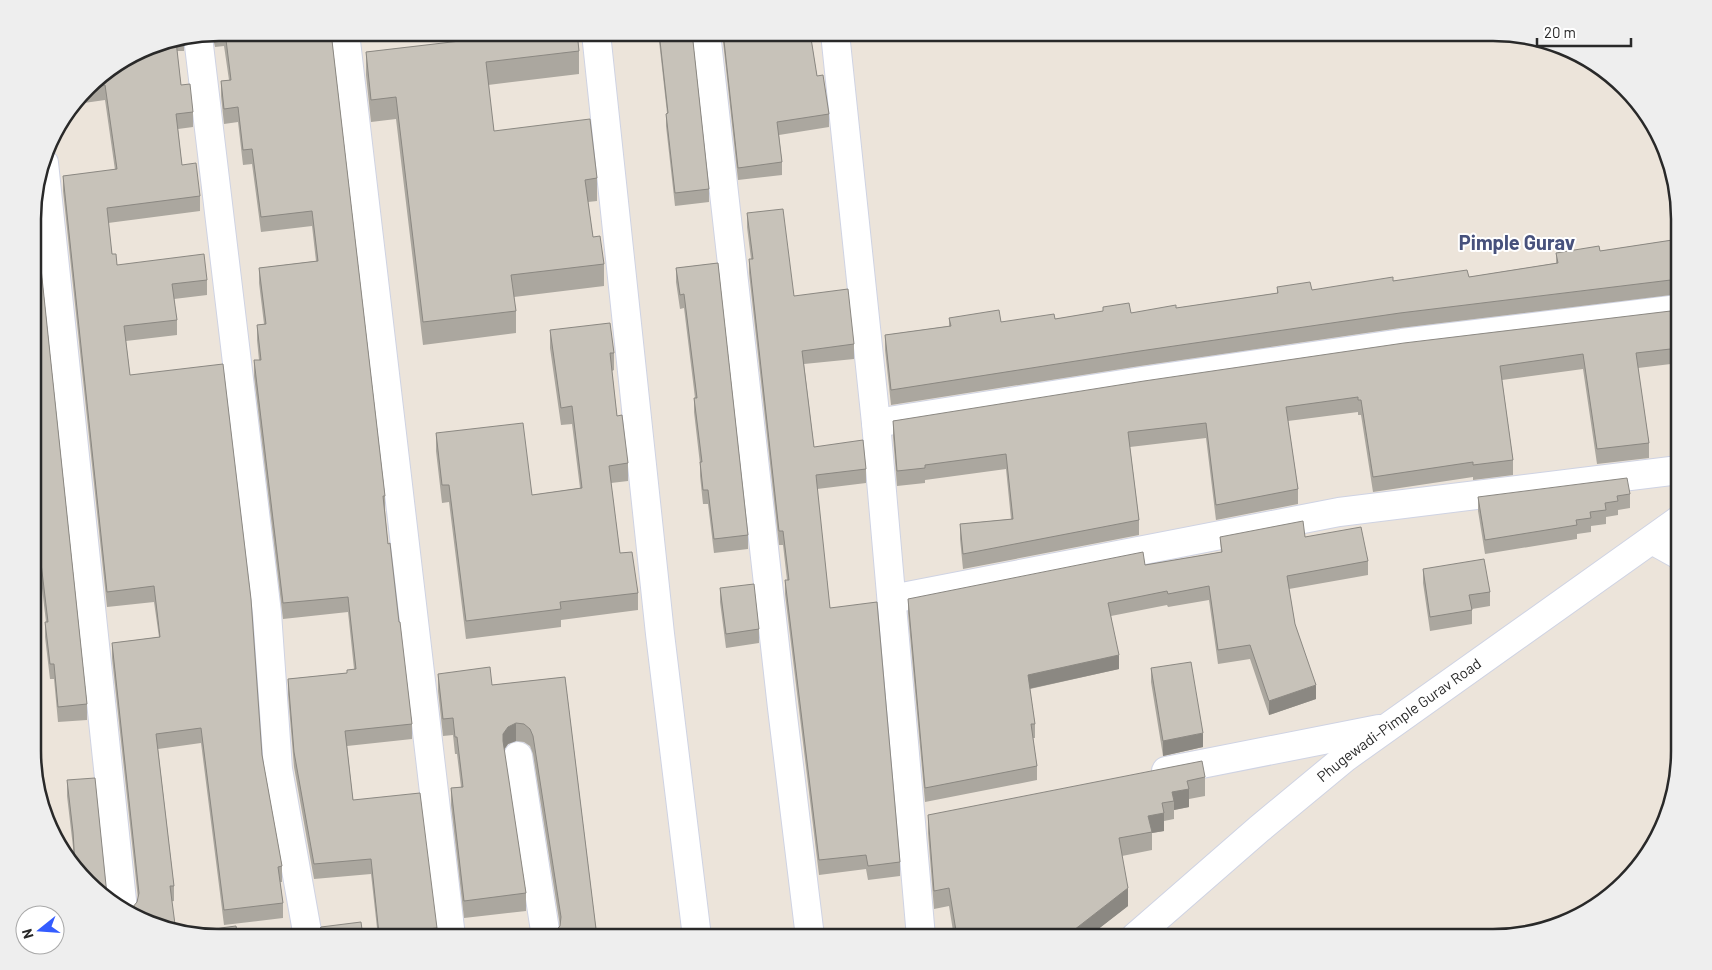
<svg xmlns="http://www.w3.org/2000/svg" width="1712" height="970" font-family="Barlow,sans-serif">
  <rect width="100%" height="100%" fill="#ece4da"/>
  <g fill="none" stroke-linecap="round" stroke-linejoin="round">
    <defs>
      <g id="minor">
        <path d="M 345,33 L 451,937"/>
        <path d="M 596,33 L 660,634 L 697,937"/>
        <path d="M 706,33 L 782,708 L 810,937"/>
        <path d="M 835,33 L 876,423 L 921,937"/>
        <path d="M 198,37 L 267,613 L 278,769 L 308,937"/>
        <path d="M 44,163 L 123,910"/>
        <path d="M 876,423 L 1142,381 L 1402,343 L 1679,309"/>
        <path d="M 1652,540 L 1679,555"/>
        <path d="M 892,599 L 1339,512 L 1679,470"/>
        <path d="M 518,756 L 546,937"/>
        <path d="M 1166,771 L 1379,729"/>
        <path id="s1" d="M 1135,937 L 1259,829 L 1346,757 L 1679,520"/>
      </g>
    </defs>
    <use href="#minor" stroke="#cfd3e3" stroke-width="30"/>
    <use href="#minor" stroke="#fff" stroke-width="28"/>
  </g>
  <path fill="#aba79f" d="M 219,32 L 331,32 L 385,496 L 385,511 L 388,544 L 412,724 L 412,739 L 347,746 L 353,800 L 437,928 L 437,937 L 378,937 L 371,874 L 314,879 L 294,767 L 288,694 L 288,679 L 347,673 L 354,669 L 348,612 L 283,619 L 254,376 L 254,360 L 259,360 L 257,340 L 257,325 L 264,324 L 259,283 L 259,268 L 316,261 L 312,226 L 261,232 L 252,164 L 243,165 L 238,122 L 224,124 L 221,96 L 221,81 L 229,80 L 224,46 L 215,47 L 212,34 Z
    M 518,32 L 577,32 L 579,51 L 579,74 L 488,85 L 494,131 L 597,178 L 597,201 L 588,202 L 593,237 L 604,264 L 604,286 L 514,297 L 516,311 L 516,333 L 423,345 L 396,119 L 371,122 L 366,75 L 366,52 L 518,35 Z
    M 658,32 L 692,32 L 709,189 L 709,202 L 675,206 L 666,126 L 666,114 L 667,113 Z
    M 722,32 L 810,32 L 817,76 L 829,114 L 829,127 L 779,135 L 782,162 L 782,175 L 738,180 Z
    M 184,39 L 184,51 L 177,51 L 181,85 L 193,112 L 193,127 L 178,129 L 182,165 L 200,196 L 200,211 L 108,223 L 112,254 L 117,265 L 207,280 L 207,295 L 174,299 L 177,320 L 177,335 L 126,341 L 130,375 L 262,755 L 282,866 L 282,882 L 280,882 L 283,903 L 283,918 L 224,925 L 201,743 L 158,749 L 174,886 L 174,901 L 124,910 L 132,908 L 137,902 L 138,899 L 112,658 L 112,643 L 159,637 L 154,602 L 107,607 L 63,191 L 63,176 L 115,170 L 105,100 L 77,104 L 96,79 L 148,47 Z
    M 34,202 L 87,704 L 87,720 L 58,722 L 54,679 L 50,679 L 45,637 L 45,622 L 46,622 L 34,520 Z
    M 747,213 L 794,296 L 854,344 L 854,359 L 804,364 L 814,447 L 866,469 L 866,483 L 817,489 L 830,608 L 900,862 L 900,876 L 868,880 L 866,869 L 819,875 L 785,594 L 785,580 L 787,580 L 783,545 L 779,545 L 749,273 L 749,259 L 751,259 L 747,227 Z
    M 1679,239 L 1679,294 L 1400,328 L 1140,366 L 891,405 L 885,350 L 885,335 L 949,326 L 949,318 L 1001,322 L 1055,319 L 1103,311 L 1103,307 L 1131,313 L 1176,308 L 1277,293 L 1277,287 L 1312,290 L 1393,281 L 1469,277 L 1556,263 L 1556,253 L 1600,251 Z
    M 718,263 L 748,535 L 748,549 L 714,553 L 708,504 L 703,504 L 700,476 L 700,464 L 694,412 L 694,398 L 695,398 L 684,308 L 680,309 L 676,282 L 676,268 Z
    M 1679,310 L 1679,363 L 1638,368 L 1649,443 L 1649,458 L 1597,464 L 1583,369 L 1502,380 L 1513,460 L 1513,475 L 1473,480 L 1473,477 L 1373,492 L 1361,415 L 1358,415 L 1358,412 L 1288,421 L 1298,489 L 1298,504 L 1216,520 L 1206,438 L 1130,447 L 1139,520 L 1139,535 L 963,569 L 960,539 L 960,524 L 1011,519 L 1006,469 L 925,480 L 925,483 L 897,486 L 893,436 L 893,421 Z
    M 550,330 L 614,353 L 614,370 L 612,371 L 617,416 L 628,463 L 628,481 L 611,483 L 620,553 L 638,593 L 638,610 L 561,620 L 561,627 L 466,639 L 449,502 L 442,503 L 436,451 L 436,433 L 532,495 L 580,488 L 572,424 L 561,425 L 550,348 Z
    M 1630,494 L 1630,508 L 1618,510 L 1618,515 L 1606,517 L 1606,524 L 1591,526 L 1591,532 L 1577,534 L 1577,539 L 1485,554 L 1478,511 L 1478,497 Z
    M 1220,537 L 1305,537 L 1368,561 L 1368,575 L 1289,589 L 1295,624 L 1316,699 L 1269,715 L 1250,659 L 1218,664 L 1209,600 L 1168,607 L 1167,605 L 1111,616 L 1119,669 L 1030,689 L 1035,724 L 1035,738 L 1033,738 L 1037,766 L 1037,780 L 925,802 L 908,613 L 908,599 L 1145,565 L 1221,552 Z
    M 1423,569 L 1490,592 L 1490,606 L 1472,609 L 1472,624 L 1430,631 L 1423,583 Z
    M 720,588 L 759,629 L 759,643 L 726,648 L 720,602 Z
    M 1151,668 L 1203,747 L 1163,756 L 1151,682 Z
    M 438,674 L 492,685 L 565,677 L 597,937 L 554,937 L 554,933 L 560,926 L 533,754 L 530,746 L 524,742 L 516,741 L 508,744 L 504,750 L 526,893 L 526,911 L 464,918 L 451,805 L 451,788 L 461,787 L 457,754 L 455,754 L 453,735 L 443,736 L 438,691 Z
    M 1205,777 L 1205,796 L 1189,799 L 1189,807 L 1174,810 L 1174,819 L 1164,821 L 1164,831 L 1152,833 L 1152,850 L 1122,856 L 1128,906 L 1088,937 L 954,937 L 949,906 L 934,909 L 928,833 L 928,815 Z
    M 67,780 L 107,895 L 74,864 L 73,847 L 67,796 Z"/>
  <path fill="#8b8882" d="M 1119,655 L 1119,669 L 1028,689 L 1028,675 Z
    M 1316,685 L 1316,699 L 1269,715 L 1269,701 Z
    M 516,723 L 516,741 L 508,744 L 503,751 L 503,734 L 508,727 Z
    M 1203,733 L 1203,747 L 1163,756 L 1163,741 Z
    M 1189,789 L 1189,807 L 1174,810 L 1174,801 L 1172,792 Z
    M 1164,813 L 1164,831 L 1152,833 L 1148,816 Z
    M 1128,888 L 1128,906 L 1088,937 L 1065,937 Z"/>
  <path fill="#c7c2b9" stroke="#8b8882" d="M 225,32 L 331,32 L 385,496 L 383,496 L 388,544 L 390,543 L 399,622 L 400,622 L 412,724 L 345,731 L 353,800 L 420,793 L 437,928 L 379,934 L 371,859 L 314,864 L 294,752 L 288,679 L 347,673 L 347,670 L 356,669 L 348,597 L 283,603 L 254,360 L 261,360 L 257,325 L 266,324 L 259,268 L 318,261 L 312,211 L 261,217 L 252,149 L 243,150 L 238,107 L 224,109 L 221,81 L 231,80 Z
    M 520,32 L 577,32 L 579,51 L 486,62 L 494,131 L 590,119 L 597,178 L 585,180 L 593,237 L 600,236 L 604,264 L 511,275 L 516,311 L 423,322 L 396,97 L 371,100 L 366,52 L 520,34 Z
    M 659,32 L 692,32 L 709,189 L 675,193 L 666,114 L 668,113 Z
    M 723,32 L 810,32 L 817,76 L 823,75 L 829,114 L 777,122 L 782,162 L 738,168 Z
    M 176,41 L 181,85 L 190,84 L 193,112 L 176,114 L 182,165 L 196,163 L 200,196 L 107,208 L 112,254 L 116,254 L 117,265 L 204,254 L 207,280 L 172,284 L 177,320 L 124,326 L 130,375 L 223,364 L 251,599 L 262,755 L 282,866 L 278,867 L 283,903 L 224,910 L 201,728 L 156,734 L 174,886 L 170,886 L 176,932 L 171,931 L 126,913 L 123,910 L 132,908 L 137,902 L 139,893 L 112,643 L 160,637 L 154,586 L 107,592 L 63,176 L 117,169 L 105,85 L 90,87 L 96,79 L 148,47 Z
    M 34,202 L 87,704 L 58,707 L 54,664 L 50,664 L 45,622 L 48,622 L 34,504 Z
    M 783,209 L 794,296 L 848,289 L 854,344 L 802,351 L 814,447 L 863,440 L 866,469 L 816,475 L 830,608 L 877,602 L 900,862 L 868,866 L 866,855 L 819,860 L 785,580 L 789,580 L 783,531 L 779,531 L 749,259 L 753,259 L 747,213 Z
    M 1679,239 L 1679,279 L 1400,313 L 1140,351 L 891,390 L 885,335 L 951,326 L 949,318 L 999,310 L 1001,322 L 1054,314 L 1055,319 L 1103,311 L 1103,307 L 1129,303 L 1131,313 L 1176,305 L 1176,308 L 1278,293 L 1277,287 L 1310,282 L 1312,290 L 1393,277 L 1393,281 L 1467,270 L 1469,277 L 1558,263 L 1556,253 L 1599,246 L 1600,251 Z
    M 718,263 L 748,535 L 714,539 L 708,490 L 703,490 L 700,462 L 702,462 L 694,398 L 697,398 L 684,294 L 680,295 L 676,268 Z
    M 1679,310 L 1679,348 L 1636,353 L 1649,443 L 1597,449 L 1583,354 L 1500,366 L 1513,460 L 1473,465 L 1473,462 L 1373,477 L 1361,400 L 1358,400 L 1358,397 L 1286,407 L 1298,489 L 1216,505 L 1206,423 L 1128,432 L 1139,520 L 963,554 L 960,524 L 1013,519 L 1006,454 L 925,465 L 925,468 L 897,471 L 893,421 L 1144,381 L 1404,343 Z
    M 610,323 L 614,353 L 610,353 L 617,416 L 622,415 L 628,463 L 609,466 L 620,553 L 632,552 L 638,593 L 560,602 L 561,609 L 466,621 L 449,485 L 442,485 L 436,433 L 523,423 L 532,495 L 582,488 L 572,406 L 561,408 L 550,330 Z
    M 1627,478 L 1630,494 L 1617,496 L 1618,501 L 1605,503 L 1606,510 L 1590,512 L 1591,518 L 1576,520 L 1577,525 L 1485,540 L 1478,497 Z
    M 1303,521 L 1305,537 L 1361,527 L 1368,561 L 1287,576 L 1295,624 L 1316,685 L 1269,701 L 1250,645 L 1218,650 L 1209,586 L 1168,594 L 1167,591 L 1108,603 L 1119,655 L 1028,675 L 1035,724 L 1031,724 L 1037,766 L 925,788 L 908,599 L 1143,552 L 1145,565 L 1222,552 L 1220,537 Z
    M 1484,559 L 1490,592 L 1469,595 L 1472,610 L 1430,617 L 1423,569 Z
    M 754,584 L 759,629 L 726,634 L 720,588 Z
    M 1191,662 L 1203,733 L 1163,741 L 1151,668 Z
    M 490,667 L 492,685 L 565,677 L 597,937 L 555,937 L 554,933 L 560,926 L 561,917 L 533,736 L 530,729 L 524,724 L 516,723 L 508,727 L 503,734 L 503,741 L 526,893 L 464,901 L 451,788 L 463,787 L 457,737 L 455,737 L 453,718 L 443,719 L 438,674 Z
    M 1202,761 L 1205,777 L 1187,781 L 1189,789 L 1172,792 L 1174,801 L 1162,803 L 1164,813 L 1148,816 L 1152,832 L 1119,838 L 1128,888 L 1065,937 L 957,937 L 949,888 L 934,891 L 928,815 Z
    M 95,778 L 107,895 L 75,865 L 73,832 L 67,780 Z
    M 361,922 L 363,937 L 320,937 L 319,930 L 321,927 Z
    M 236,926 L 238,937 L 218,938 L 181,933 Z"/>
  <g text-anchor="middle" stroke-width="4" stroke-linejoin="round" paint-order="stroke">
    <g font-size="15" fill="#292929" stroke="#fff">
      <text dy="5" stroke="none"><textPath href="#s1" startOffset="342">Phugewadi-Pimple Gurav Road</textPath></text>
    </g>
    <g font-size="20" font-weight="bold" fill="#47517c" stroke="#fff">
      <text x="1517" y="250">Pimple Gurav</text>
    </g>
  </g>
  <path d="M0 0H1712V970H0ZM219 41H1493A178 178 0 0 1 1671 219V751A178 178 0 0 1 1493 929H219A178 178 0 0 1 41 751V219A178 178 0 0 1 219 41Z" fill="#eee" fill-rule="evenodd"/>
  <path fill="none" stroke="#292929" stroke-width="2.5" d="M219 41H1493A178 178 0 0 1 1671 219V751A178 178 0 0 1 1493 929H219A178 178 0 0 1 41 751V219A178 178 0 0 1 219 41Z"/>
  <g transform="translate(40 930) rotate(253)"><circle r="24" fill="#ffffff" stroke="#a9a9a9"/>
  <path d="M0-4L9 19L0 12L-9 19Z" fill="#345cff"/>
  <text y="-8" font-size="14" font-weight="bold" text-anchor="middle" fill="#292929">N</text>
  </g>
  <path d="M1537 38v8h94v-8" fill="none" stroke="#292929" stroke-width="2.5"/>
  <text x="1544" y="38" font-size="15" fill="#292929" stroke="#ffffff" stroke-width="4" paint-order="stroke">20 m</text>
</svg>
